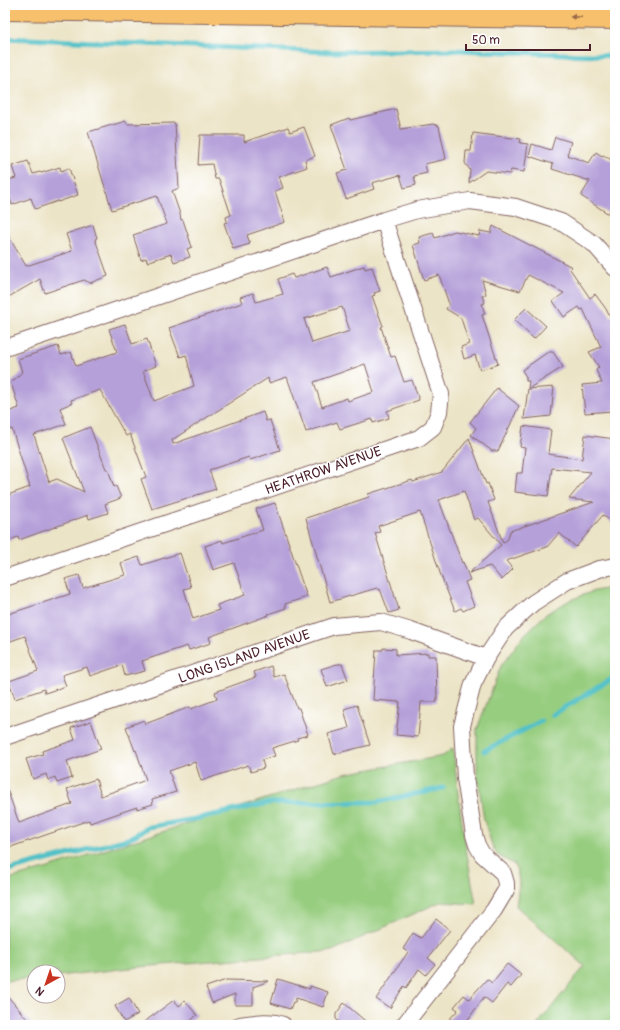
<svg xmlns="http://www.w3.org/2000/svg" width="620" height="1030" font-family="Pangolin,sans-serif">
  <rect width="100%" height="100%" fill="#fff"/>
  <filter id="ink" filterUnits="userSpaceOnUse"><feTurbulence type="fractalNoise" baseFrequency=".025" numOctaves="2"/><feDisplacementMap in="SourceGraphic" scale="8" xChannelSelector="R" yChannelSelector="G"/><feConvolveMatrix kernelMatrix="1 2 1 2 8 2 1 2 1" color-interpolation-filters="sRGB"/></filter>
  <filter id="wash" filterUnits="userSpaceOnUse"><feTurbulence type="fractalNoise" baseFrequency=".012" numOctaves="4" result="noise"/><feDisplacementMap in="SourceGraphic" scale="16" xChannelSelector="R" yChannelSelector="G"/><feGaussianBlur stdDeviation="0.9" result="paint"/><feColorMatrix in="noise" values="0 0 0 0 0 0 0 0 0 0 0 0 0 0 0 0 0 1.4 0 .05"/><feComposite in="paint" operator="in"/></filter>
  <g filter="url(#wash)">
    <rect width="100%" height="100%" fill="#ece4c6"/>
    <path fill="#97cd7f" stroke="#707655" d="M 615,587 L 615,1025 L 537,1025 L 585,966 L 516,906 L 519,885 L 518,875 L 515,865 L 497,855 L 492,845 L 484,820 L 477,773 L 477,729 L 501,666 L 523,636 L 546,614 L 570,600 L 594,591 Z
      M 453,748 C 458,801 466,852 476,904 L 440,902 L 332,951 L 139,967 L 58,976 L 58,972 L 34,972 L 34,978 L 5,981 L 5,880 L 45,869 L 344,774 L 443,756 Z"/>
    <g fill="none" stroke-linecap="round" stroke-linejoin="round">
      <path stroke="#53c1c7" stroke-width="5" d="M 5,38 L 330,52 L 455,50 L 615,56
        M 552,715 L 615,677
        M 484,751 L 541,721
        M 5,871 L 128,839 L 149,827 L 195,819 L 269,803 L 377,802 L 443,788"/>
    </g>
    <g id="blocks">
      <path fill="#b5a0d9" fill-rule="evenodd" d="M 396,109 L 401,129 L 433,124 L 439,126 L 446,159 L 425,164 L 427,173 L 414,176 L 416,185 L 404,188 L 400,175 L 372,183 L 374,189 L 346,199 L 337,173 L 347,170 L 331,125 L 349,118 L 350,120 Z
        M 126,121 L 127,124 L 175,123 L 179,188 L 172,191 L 180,214 L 181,220 L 183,220 L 192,247 L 187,249 L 190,257 L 174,262 L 171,254 L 147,262 L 146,258 L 141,260 L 133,235 L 167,224 L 157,196 L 112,210 L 88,132 Z
        M 288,127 L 290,132 L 304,127 L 315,156 L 305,160 L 307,167 L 279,177 L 283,188 L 275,191 L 285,222 L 247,235 L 250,244 L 233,249 L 224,223 L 227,222 L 226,217 L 231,215 L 219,179 L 215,179 L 212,164 L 198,165 L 200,135 L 244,135 L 244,142 Z
        M 473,133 L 521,139 L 520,143 L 528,144 L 524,172 L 511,170 L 510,174 L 486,171 L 469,183 L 470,170 L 465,163 L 466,151 L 471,151 Z
        M 555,137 L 571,142 L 567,155 L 589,163 L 596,152 L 602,156 L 603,155 L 615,162 L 615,218 L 581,196 L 590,181 L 552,169 L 553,164 L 529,156 L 532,144 L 551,150 Z
        M 28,161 L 33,174 L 40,172 L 41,173 L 60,167 L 61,171 L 69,168 L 78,195 L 58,202 L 58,201 L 35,209 L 31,198 L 12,205 L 5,181 L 16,178 L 12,166 Z
        M 93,225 L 97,238 L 95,239 L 108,276 L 90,283 L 84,280 L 45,293 L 40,279 L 5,299 L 5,230 L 26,266 L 72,251 L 66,234 Z
        M 493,226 L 572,267 L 570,269 L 590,298 L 595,294 L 606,309 L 610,317 L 615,314 L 615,415 L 613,411 L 585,413 L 582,385 L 602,383 L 596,370 L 599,367 L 589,352 L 601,347 L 583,309 L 581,310 L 579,307 L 564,317 L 553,301 L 564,293 L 528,275 L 520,291 L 482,280 L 486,294 L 482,296 L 485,303 L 482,304 L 485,314 L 482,315 L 498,364 L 480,370 L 475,355 L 464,359 L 461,347 L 469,344 L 461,318 L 446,309 L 449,304 L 439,275 L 424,280 L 413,245 L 420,243 L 419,237 L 433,233 L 435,238 L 455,231 L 479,236 L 480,231 L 491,233 Z
        M 364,266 L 365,269 L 372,267 L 380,291 L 374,293 L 375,295 L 372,296 L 383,326 L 381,327 L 391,357 L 395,356 L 404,382 L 412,380 L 419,400 L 387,411 L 389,418 L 373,423 L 372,419 L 340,429 L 337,422 L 306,432 L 287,377 L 269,383 L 268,378 L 172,440 L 173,444 L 263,412 L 266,421 L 270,420 L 280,450 L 250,460 L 249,457 L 209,470 L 216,489 L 152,509 L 141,479 L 146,477 L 130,434 L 126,436 L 100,390 L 71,400 L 72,403 L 60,408 L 66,424 L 34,435 L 49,482 L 57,479 L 84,492 L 63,438 L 90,427 L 106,469 L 108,469 L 114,487 L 116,486 L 121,498 L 105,504 L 108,513 L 89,519 L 88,515 L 19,540 L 18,537 L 5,542 L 5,496 L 30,487 L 12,429 L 5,431 L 5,413 L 19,408 L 11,383 L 22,372 L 18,359 L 58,346 L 61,355 L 71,352 L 76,366 L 117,352 L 109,329 L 125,324 L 132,344 L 147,339 L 156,366 L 143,371 L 154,401 L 194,386 L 186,355 L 180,357 L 169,328 L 242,303 L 240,297 L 253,293 L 256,302 L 283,294 L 278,279 L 292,274 L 294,278 L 327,267 L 331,277 ZM 342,307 L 350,331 L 312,343 L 304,319 ZM 365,364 L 374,392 L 348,401 L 347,398 L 322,407 L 314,382 Z
        M 526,308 L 546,326 L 534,339 L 514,320 Z
        M 548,352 L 553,352 L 563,367 L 528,389 L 554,387 L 551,416 L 524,419 L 529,381 L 526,381 L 526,377 L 522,370 Z
        M 497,388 L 519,406 L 498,451 L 492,451 L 471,435 L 476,428 L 470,422 Z
        M 523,426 L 551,430 L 548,454 L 582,459 L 585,435 L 615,439 L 615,525 L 603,515 L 576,547 L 559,533 L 547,547 L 506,561 L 513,569 L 502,580 L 490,566 L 469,573 L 501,545 L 478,518 L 474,520 L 464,491 L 439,500 L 462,563 L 463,562 L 470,580 L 465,582 L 474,606 L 463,611 L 461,608 L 455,611 L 440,573 L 420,512 L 378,526 L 380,532 L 375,533 L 399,610 L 389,613 L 380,589 L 378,590 L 377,588 L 330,602 L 306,518 L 369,497 L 368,494 L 412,480 L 413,482 L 442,472 L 469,438 L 486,484 L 488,483 L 494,500 L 488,502 L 503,543 L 508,539 L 510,531 L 594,502 L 569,499 L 591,472 L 552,468 L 548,496 L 515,492 L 517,473 L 522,473 L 525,448 L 520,447 Z
        M 275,503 L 307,597 L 285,604 L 286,608 L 268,614 L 269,615 L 209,637 L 211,643 L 189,650 L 187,646 L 142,661 L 145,671 L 125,676 L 122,665 L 90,676 L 87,667 L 62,675 L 66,686 L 45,693 L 44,689 L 15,699 L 9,681 L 38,671 L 25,636 L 5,643 L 5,615 L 70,594 L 65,579 L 79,575 L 83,588 L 125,575 L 121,563 L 139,557 L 142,565 L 180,553 L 191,587 L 184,589 L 193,619 L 219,610 L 217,605 L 245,595 L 234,563 L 213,570 L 205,546 L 222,540 L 223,543 L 263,530 L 256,509 Z
        M 383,648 L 396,649 L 396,655 L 428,653 L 428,656 L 436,656 L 437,702 L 421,702 L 418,737 L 396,735 L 400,702 L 373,700 L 376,650 L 383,650 Z
        M 337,664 L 342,664 L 348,680 L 327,687 L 321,669 Z
        M 271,666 L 274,677 L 284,674 L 297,708 L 299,708 L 308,735 L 297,738 L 298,740 L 272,748 L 275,756 L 262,760 L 264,768 L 251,772 L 248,765 L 201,781 L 195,762 L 169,771 L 176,792 L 152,799 L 153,804 L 137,809 L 137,807 L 90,823 L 89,820 L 5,849 L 5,790 L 7,789 L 19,823 L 72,804 L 67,789 L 96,779 L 101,796 L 146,780 L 136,750 L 135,751 L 126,727 L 144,720 L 145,724 L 190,707 L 191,709 L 217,699 L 215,692 L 256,677 L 254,672 Z
        M 357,705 L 370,745 L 334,754 L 328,734 L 349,728 L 344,709 Z
        M 91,721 L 101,749 L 67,761 L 72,778 L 57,783 L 55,777 L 48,780 L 46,774 L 33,779 L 26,759 L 43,754 L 42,751 L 75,740 L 71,728 Z
        M 436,919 L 450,930 L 428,958 L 435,964 L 426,975 L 419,969 L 406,988 L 404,986 L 390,1008 L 376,999 L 408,952 L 403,949 L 413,933 L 421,938 Z
        M 507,964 L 521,975 L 511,987 L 507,984 L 492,1003 L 484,997 L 464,1025 L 444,1025 L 458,1010 L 454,1007 L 464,995 L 469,999 L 487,979 L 492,983 Z
        M 278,979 L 310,989 L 310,986 L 328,992 L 323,1007 L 296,998 L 295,1002 L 293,1002 L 290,1009 L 271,1003 Z
        M 226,980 L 269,981 L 253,987 L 253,1005 L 235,1005 L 235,994 L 212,1003 L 206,987 Z
        M 5,993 L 32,1025 L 5,1025 Z
        M 129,998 L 138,1014 L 124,1022 L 115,1006 Z
        M 174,1000 L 179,1006 L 185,1001 L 197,1015 L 186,1025 L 140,1025 Z
        M 344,1003 L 370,1025 L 343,1025 L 336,1019 L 336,1014 Z"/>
    </g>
  </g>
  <g filter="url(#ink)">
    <use href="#blocks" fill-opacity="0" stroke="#836461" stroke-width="1"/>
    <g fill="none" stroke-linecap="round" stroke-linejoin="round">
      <defs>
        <path id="street" d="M 5,348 L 384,220 L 417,210 L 470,201 L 516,207 L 561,222 L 594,244 L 615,268
          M 5,578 L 419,438 L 433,427 L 439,412 L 441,394 L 384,220
          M 5,737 L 334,626 L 381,622 L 411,631 L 486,658
          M 240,1025 C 254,1023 270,1020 283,1025
          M 404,1025 L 494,910 L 506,890 L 506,883 L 503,873 L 482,854 L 477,845 L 474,835 L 465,778 L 462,726 L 473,684 L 486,658 L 505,629 L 533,603 L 567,581 L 599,569 L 615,566"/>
        <path id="primary" d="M 5,9 L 615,18"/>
      </defs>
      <use href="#street" stroke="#836461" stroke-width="18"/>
      <use href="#primary" stroke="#836461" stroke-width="24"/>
      <use href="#street" stroke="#fff" stroke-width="16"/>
      <use href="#primary" stroke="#f7c06c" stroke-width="22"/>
    </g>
    <defs><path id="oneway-solid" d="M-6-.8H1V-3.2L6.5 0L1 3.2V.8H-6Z"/></defs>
    <use fill="#986748" href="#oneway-solid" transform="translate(576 17) rotate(-179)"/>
  </g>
  <g text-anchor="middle" stroke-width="3" stroke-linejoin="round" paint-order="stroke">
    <g font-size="14" fill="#4a1f2b" stroke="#fff">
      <text transform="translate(323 470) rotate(-19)" y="5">HEATHROW AVENUE</text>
      <text transform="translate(244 656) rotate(-19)" y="5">LONG ISLAND AVENUE</text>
    </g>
  </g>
  <rect width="620" height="1030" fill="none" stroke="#fff" stroke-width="20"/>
  <g transform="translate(46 984) rotate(220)"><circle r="19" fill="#ffffff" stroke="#b7a5aa"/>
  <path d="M0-3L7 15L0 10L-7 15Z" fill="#c8321e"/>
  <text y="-6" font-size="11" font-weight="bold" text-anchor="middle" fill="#4a1f2b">N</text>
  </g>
  <path d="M466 44v6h124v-6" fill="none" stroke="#4a1f2b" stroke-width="2"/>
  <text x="472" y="44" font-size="12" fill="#4a1f2b" stroke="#ffffff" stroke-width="3" paint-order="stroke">50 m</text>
</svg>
